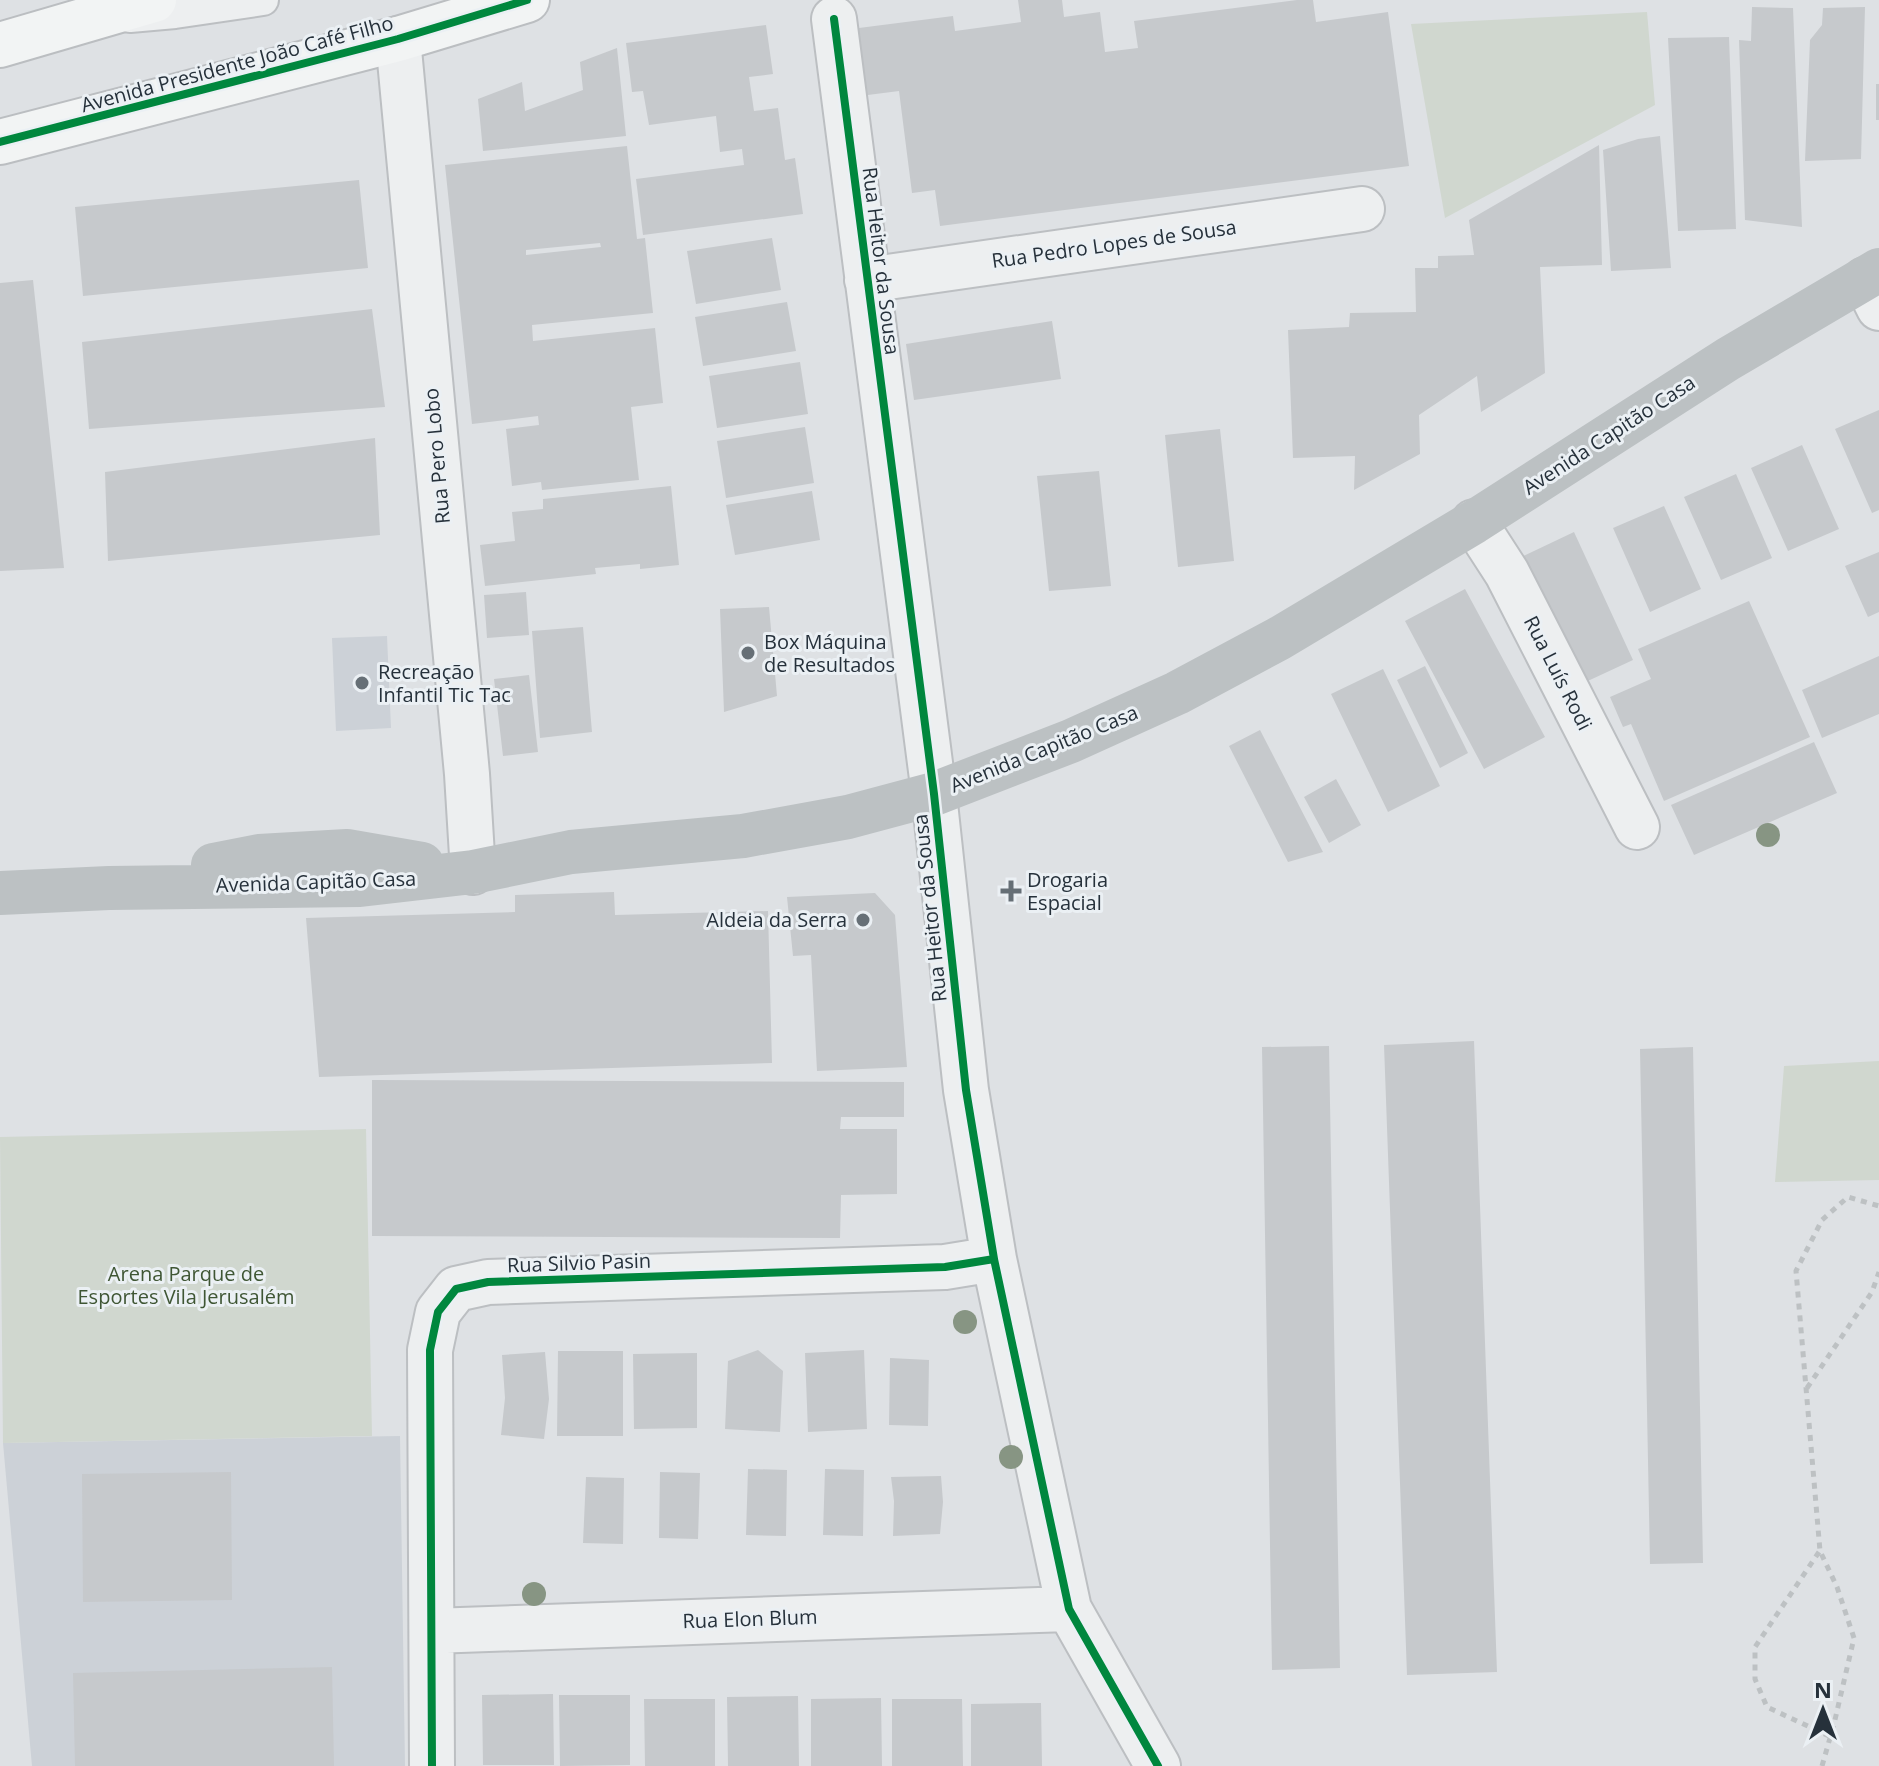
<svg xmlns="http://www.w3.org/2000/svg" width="1879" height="1766" font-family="'Open Sans',sans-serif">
  <rect width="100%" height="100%" fill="#dee1e4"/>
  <path fill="#ccd1d7" d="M 387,636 L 391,728 L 336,731 L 332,638 Z
    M 400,1436 L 405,1766 L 32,1766 L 3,1443 Z"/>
  <path fill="#d0d7cf" d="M 1647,12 L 1655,105 L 1445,218 L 1411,24 Z
    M 1879,1061 L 1879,1180 L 1775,1182 L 1784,1066 Z
    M 366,1129 L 372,1436 L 3,1443 L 0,1137 Z"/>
  <path fill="#c6c9cc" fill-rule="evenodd" d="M 1018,0 L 1062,0 L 1064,17 L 1100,12 L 1105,52 L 1138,48 L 1134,21 L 1297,0 L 1313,0 L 1316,22 L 1388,12 L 1409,166 L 940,226 L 935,190 L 912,193 L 899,91 L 860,96 L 851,29 L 953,16 L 955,31 L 1021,22 Z
    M 1752,7 L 1793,8 L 1802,227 L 1745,220 L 1739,40 L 1751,41 Z
    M 1865,7 L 1861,159 L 1805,161 L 1810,40 L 1822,25 L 1823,8 Z
    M 766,25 L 773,74 L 749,77 L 754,111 L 778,108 L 785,160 L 795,158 L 803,214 L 643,235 L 636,179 L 744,165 L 742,149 L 720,152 L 716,116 L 649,125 L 643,91 L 632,92 L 626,43 Z
    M 1729,37 L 1736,229 L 1678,231 L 1668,38 Z
    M 617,48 L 626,136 L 483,151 L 478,99 L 522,82 L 525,111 L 583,90 L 580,62 Z
    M 1876,84 L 1879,84 L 1879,120 L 1876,120 Z
    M 1660,136 L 1671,268 L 1611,271 L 1603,150 L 1638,139 Z
    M 1599,145 L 1602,265 L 1540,267 L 1545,373 L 1481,412 L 1477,376 L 1419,415 L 1420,454 L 1354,490 L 1355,456 L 1293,458 L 1288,330 L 1349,327 L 1350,313 L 1416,312 L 1415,268 L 1438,268 L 1438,256 L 1474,255 L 1469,220 Z
    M 627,146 L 637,239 L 645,238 L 653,313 L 532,325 L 533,341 L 655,328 L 663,403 L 631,407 L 639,480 L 542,490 L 541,482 L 512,486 L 506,429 L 539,425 L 538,416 L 472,424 L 445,165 ZM 600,243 L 601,247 L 526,255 L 526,250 Z
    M 359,180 L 368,268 L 83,296 L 75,207 Z
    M 772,238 L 781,290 L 696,304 L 687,251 Z
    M 33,280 L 64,568 L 0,571 L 0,283 Z
    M 787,302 L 796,351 L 703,366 L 695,317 Z
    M 372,309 L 385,407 L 89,429 L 82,342 Z
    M 1052,321 L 1061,379 L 914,400 L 906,344 Z
    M 800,362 L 808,414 L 717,428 L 709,376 Z
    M 1879,410 L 1879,510 L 1872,513 L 1835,429 Z
    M 805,427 L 814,483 L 726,498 L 717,441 Z
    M 1220,429 L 1234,561 L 1178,567 L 1165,435 Z
    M 375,438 L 380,535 L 108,561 L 105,472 Z
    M 1802,445 L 1839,529 L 1788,551 L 1751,468 Z
    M 1099,471 L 1111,586 L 1049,591 L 1037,476 Z
    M 1736,474 L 1772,558 L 1721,580 L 1684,497 Z
    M 671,486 L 679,565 L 640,569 L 640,564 L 595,568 L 596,574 L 485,586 L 480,545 L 515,541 L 512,512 L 543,509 L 543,499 Z
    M 812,491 L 820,540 L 735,555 L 726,505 Z
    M 1664,506 L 1701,589 L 1650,612 L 1613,528 Z
    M 1574,532 L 1633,660 L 1577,686 L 1517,559 Z
    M 1879,552 L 1879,612 L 1868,617 L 1845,566 Z
    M 1465,589 L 1545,737 L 1484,769 L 1405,621 Z
    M 526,592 L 529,635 L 487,638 L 484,595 Z
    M 1749,601 L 1810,737 L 1664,801 L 1631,724 L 1623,727 L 1610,697 L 1651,679 L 1638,649 Z
    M 769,607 L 777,696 L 724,712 L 720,609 Z
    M 583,627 L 592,732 L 540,738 L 532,631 Z
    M 1879,656 L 1879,714 L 1822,738 L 1802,690 Z
    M 1425,666 L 1468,753 L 1440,768 L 1397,680 Z
    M 1383,669 L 1440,786 L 1388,812 L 1331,694 Z
    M 529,675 L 538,752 L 503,756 L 494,679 Z
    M 1260,730 L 1323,852 L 1288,862 L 1229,746 Z
    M 1814,742 L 1837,793 L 1694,855 L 1671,805 Z
    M 1336,779 L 1361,825 L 1329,843 L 1304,797 Z
    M 614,892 L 615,915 L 768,911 L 772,1063 L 319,1077 L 306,918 L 515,912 L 515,895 Z
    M 875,893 L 895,915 L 907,1067 L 817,1071 L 811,955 L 793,956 L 787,897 Z
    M 1474,1041 L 1497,1672 L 1407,1675 L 1384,1045 Z
    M 1329,1046 L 1340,1668 L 1272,1670 L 1262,1047 Z
    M 1693,1047 L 1703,1563 L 1650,1564 L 1640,1049 Z
    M 372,1080 L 904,1082 L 904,1117 L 841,1117 L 840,1129 L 897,1129 L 897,1194 L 841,1195 L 840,1238 L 372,1236 Z
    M 758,1350 L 783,1371 L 780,1432 L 725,1429 L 728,1361 Z
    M 864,1350 L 867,1429 L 808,1432 L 805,1353 Z
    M 558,1351 L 623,1351 L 623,1436 L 557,1436 Z
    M 545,1352 L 549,1399 L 544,1439 L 501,1435 L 505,1398 L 502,1355 Z
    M 697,1353 L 697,1428 L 634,1429 L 633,1354 Z
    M 890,1358 L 929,1360 L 928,1426 L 889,1425 Z
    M 748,1469 L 787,1470 L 786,1536 L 746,1535 Z
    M 825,1469 L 864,1470 L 863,1536 L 823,1535 Z
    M 231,1472 L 232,1600 L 83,1602 L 82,1474 Z
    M 660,1472 L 700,1473 L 698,1539 L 659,1538 Z
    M 941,1476 L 943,1502 L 940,1534 L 893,1536 L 894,1501 L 891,1477 Z
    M 586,1477 L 624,1478 L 623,1544 L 583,1543 Z
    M 332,1667 L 334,1766 L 75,1766 L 73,1673 Z
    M 553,1694 L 554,1765 L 483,1765 L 482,1695 Z
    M 559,1695 L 630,1695 L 630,1765 L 560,1766 Z
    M 798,1696 L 799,1766 L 728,1766 L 727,1697 Z
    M 881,1698 L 882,1766 L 811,1766 L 811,1699 Z
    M 644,1699 L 715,1699 L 715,1766 L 645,1766 Z
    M 892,1699 L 962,1699 L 963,1766 L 892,1766 Z
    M 1041,1703 L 1042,1766 L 971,1766 L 971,1704 Z"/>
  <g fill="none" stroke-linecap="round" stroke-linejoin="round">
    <defs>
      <path id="lane" d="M 130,17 L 175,13 L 263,0"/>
      <path id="street" d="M 834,19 L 934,794 L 966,1090 L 994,1259 L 1069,1609 L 1158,1766
        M 398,39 L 467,774 L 473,872
        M 867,280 L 1362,209
        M 1865,280 L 1879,308
        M 1474,522 L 1507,573 L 1637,827
        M 432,1631 L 1069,1609
        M 432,1766 L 430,1350 L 438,1312 L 456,1289 L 488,1282 L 945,1267 L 994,1259"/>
      <path id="primary" d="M 0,45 L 154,0
        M 0,142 L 398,39 L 527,0"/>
    </defs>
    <use href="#lane" stroke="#bcbfc2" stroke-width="34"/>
    <use href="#street" stroke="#bcbfc2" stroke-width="48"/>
    <use href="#primary" stroke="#bbbec1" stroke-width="48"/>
    <path stroke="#bdc1c3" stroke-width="5" stroke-dasharray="6 6" stroke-linecap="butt" d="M 1807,1388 L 1872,1292 L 1879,1272
      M 1819,1552 L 1755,1647 L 1755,1679 L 1767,1707 L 1831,1737
      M 1822,1766 L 1834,1724 L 1854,1638 L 1837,1587 L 1820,1551 L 1796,1271 L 1822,1220 L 1848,1197 L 1879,1206"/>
    <use href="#lane" stroke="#edeff0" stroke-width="30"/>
    <use href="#street" stroke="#edeff0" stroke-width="44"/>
    <path stroke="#bcc1c3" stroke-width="44" d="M 213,865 L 259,856 L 347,851 L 422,864
      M 0,893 L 109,888 L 360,885 L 473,872 L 571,852 L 743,836 L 848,817 L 934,794 L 1071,741 L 1177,693 L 1278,639 L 1474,522 L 1728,359 L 1879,270"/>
    <use href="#primary" stroke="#f2f4f4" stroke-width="44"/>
    <defs>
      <path id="cycleway" d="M 834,19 L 934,794 L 966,1090 L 994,1259 L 1069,1609 L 1158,1766
        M 0,142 L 398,39 L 527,0
        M 432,1766 L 430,1350 L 438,1312 L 456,1289 L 488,1282 L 945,1267 L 994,1259"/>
    </defs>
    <use href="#cycleway" stroke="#ebf0f4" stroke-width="13"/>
    <use href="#cycleway" stroke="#00873e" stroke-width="8"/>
  </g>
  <g fill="#879583">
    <circle cx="1768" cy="835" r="12"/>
    <circle cx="965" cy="1322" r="12"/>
    <circle cx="1011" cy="1457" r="12"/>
    <circle cx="534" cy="1594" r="12"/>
  </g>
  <g fill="#666f76" stroke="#ebf0f4" stroke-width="3">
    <circle cx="748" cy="653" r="8"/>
    <circle cx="362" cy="683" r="8"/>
    <path d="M1007 879h8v8h8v8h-8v8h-8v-8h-8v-8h8z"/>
    <circle cx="863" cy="920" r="8"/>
  </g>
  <g text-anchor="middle" stroke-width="6" stroke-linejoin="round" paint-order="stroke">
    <g font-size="20" fill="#26313b" stroke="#ebf0f4">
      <text transform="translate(237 64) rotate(-15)" y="7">Avenida Presidente João Café Filho</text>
      <text transform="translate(1114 244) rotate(-8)" y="7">Rua Pedro Lopes de Sousa</text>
      <text transform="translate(881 261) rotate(83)" y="7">Rua Heitor da Sousa</text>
      <text transform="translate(1609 435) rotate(-33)" y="7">Avenida Capitão Casa</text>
      <text transform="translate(437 456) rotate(-95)" y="7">Rua Pero Lobo</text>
      <text transform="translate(1558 673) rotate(63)" y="7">Rua Luís Rodi</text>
      <text transform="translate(1044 749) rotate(-22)" y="7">Avenida Capitão Casa</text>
      <text transform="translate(316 882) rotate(-2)" y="7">Avenida Capitão Casa</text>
      <text transform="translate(930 908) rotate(-96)" y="7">Rua Heitor da Sousa</text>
      <text transform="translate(579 1263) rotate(-2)" y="7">Rua Silvio Pasin</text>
      <text transform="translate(750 1619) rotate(-2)" y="7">Rua Elon Blum</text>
    </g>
    <g font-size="20" fill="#26313b" stroke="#ebf0f4" text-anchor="start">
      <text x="764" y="649">Box Máquina<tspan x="764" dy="23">de Resultados</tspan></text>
      <text x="378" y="679">Recreação<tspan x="378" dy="23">Infantil Tic Tac</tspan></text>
      <text x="1027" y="887">Drogaria<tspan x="1027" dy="23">Espacial</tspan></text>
      <text x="847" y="927" text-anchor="end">Aldeia da Serra</text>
    </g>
    <g font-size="20" fill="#3f5634" stroke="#ebf0f4">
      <text x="186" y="1281">Arena Parque de<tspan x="186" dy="23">Esportes Vila Jerusalém</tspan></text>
    </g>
  </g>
  <g transform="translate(1823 1710)" stroke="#ebf0f4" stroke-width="6" paint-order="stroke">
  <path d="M0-6L14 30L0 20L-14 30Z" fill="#26313b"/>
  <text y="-12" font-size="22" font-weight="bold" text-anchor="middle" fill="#26313b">N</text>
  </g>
</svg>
